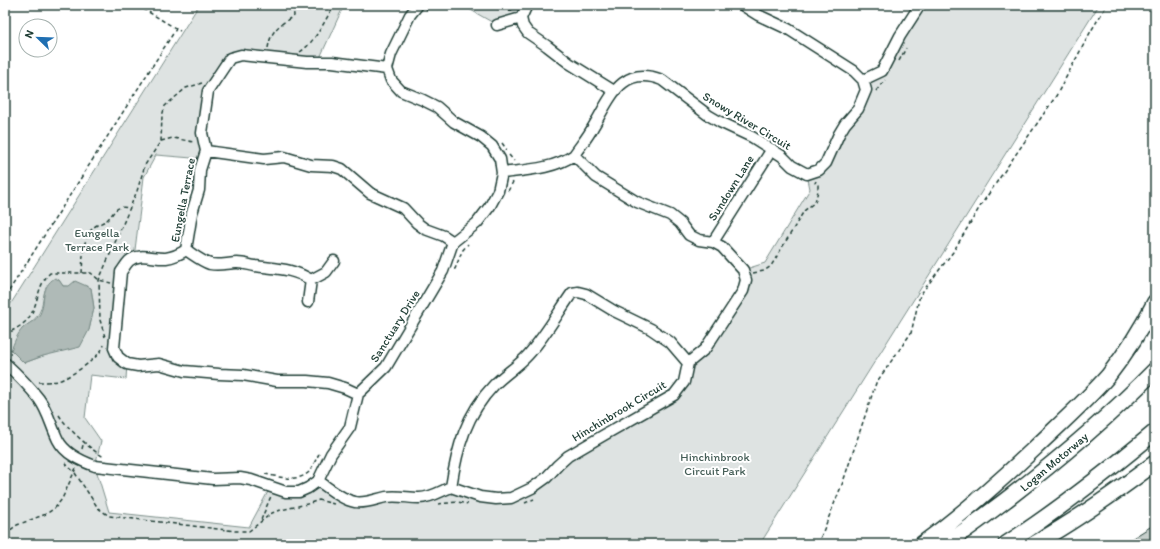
<svg xmlns="http://www.w3.org/2000/svg" width="1160" height="549" font-family="Itim,sans-serif">
  <rect width="100%" height="100%" fill="#fff"/>
  <filter id="ink" filterUnits="userSpaceOnUse"><feTurbulence type="fractalNoise" baseFrequency=".025" numOctaves="2"/><feDisplacementMap in="SourceGraphic" scale="8" xChannelSelector="R" yChannelSelector="G"/><feConvolveMatrix kernelMatrix="1 2 1 2 8 2 1 2 1" color-interpolation-filters="sRGB"/></filter>
  <g filter="url(#ink)">
    <path fill="#dee3e2" stroke="#7e908b" fill-rule="evenodd" d="M 199,5 L 344,5 L 318,62 L 230,58 L 208,91 L 204,159 L 156,155 L 144,177 L 134,258 L 121,272 L 114,348 L 127,364 L 126,379 L 90,375 L 85,418 L 101,441 L 95,466 L 109,512 L 249,527 L 271,486 L 286,492 L 318,481 L 345,498 L 420,498 L 451,487 L 511,498 L 558,465 L 674,395 L 688,363 L 743,291 L 743,270 L 765,263 L 810,189 L 807,174 L 814,173 L 858,109 L 863,80 L 882,71 L 920,5 L 1099,5 L 760,544 L 5,544 L 5,402 L 8,399 L 8,384 L 5,382 L 5,313 ZM 59,280 L 63,286 L 91,288 L 94,308 L 89,330 L 43,356 L 24,363 L 22,329 C 42,315 40,313 45,290 Z
      M 462,5 L 527,5 L 521,18 L 497,25 Z"/>
    <path fill="#afbab7" stroke="#758883" d="M 55,278 L 59,280 L 63,286 L 69,286 L 75,281 L 91,288 L 94,308 L 89,330 L 80,347 L 43,356 L 24,363 L 11,350 C 14,343 17,334 23,328 C 28,323 36,321 40,314 C 46,301 40,287 55,278 Z"/>
    <path fill="#c7cfcc" stroke="#1f3d34" d="M 1155,524 L 1155,544 L 1123,544 Z"/>
    <g fill="none" stroke-linecap="round" stroke-linejoin="round">
      <defs>
        <path id="minor" d="M 527,5 L 521,18 L 523,26 L 528,33 L 547,46 L 569,63 L 614,91
          M 497,25 L 521,18
          M 863,80 L 882,71 L 900,36 L 920,5
          M 206,151 L 264,159 L 284,157 L 311,165 L 333,166 L 342,169 L 370,193 L 403,208 L 417,223 L 425,229 L 444,236 L 453,242
          M 574,155 C 580,146 588,137 593,127 C 610,99 621,64 662,80 L 708,115 L 720,122 L 752,137 L 782,156 L 792,166 L 807,174 L 819,170 L 826,163 L 839,134 L 845,124 L 858,109 L 866,90 L 863,80 L 854,71 L 788,29 L 758,15 L 742,5
          M 502,173 C 526,170 554,169 574,155 L 596,177 L 637,202 L 670,215 L 680,223 L 689,235 L 699,240 L 713,242 L 722,247 L 743,270 L 746,280 L 743,291 L 705,349 L 688,363
          M 713,242 L 772,149
          M 186,250 C 194,255 201,261 210,264 C 220,266 228,263 237,263 C 244,263 249,265 255,266 C 277,269 292,268 311,280
          M 308,302 L 311,280 L 326,272 L 334,261
          M 5,363 C 17,374 29,386 39,399 C 48,411 51,426 58,440 C 65,454 81,461 95,466 L 213,479 L 240,478 L 251,480 L 286,492 L 299,492 L 308,488 L 318,481 L 331,454 L 350,427 L 358,394 L 386,367 L 443,271 L 453,242 L 477,223 L 490,206 L 498,191 L 502,173 L 500,159 L 492,146 L 481,137 L 454,122 L 437,107 L 423,100 L 401,91 L 391,80 L 387,69 L 391,54 L 410,15 L 418,5
          M 358,394 L 345,388 L 328,383 L 307,381 L 277,381 L 243,375 L 219,374 L 184,371 L 159,364 L 138,366 L 127,364 L 118,357 L 114,348 L 121,272 C 124,268 126,264 129,261 C 139,252 154,259 166,258 C 173,257 180,254 186,250 L 192,213 L 199,190 L 200,170 L 206,151 L 202,133 L 208,91 L 230,58 L 241,55 L 307,62 L 332,62 L 387,69
          M 318,481 C 329,488 342,500 355,502 C 365,504 376,499 386,497 C 397,495 408,498 419,498 C 431,498 441,491 451,487 L 480,497 L 496,499 L 511,498 L 532,488 L 546,478 L 558,465 L 568,456 L 604,435 L 674,395 L 684,382 L 688,363
          M 451,487 C 457,448 466,414 494,385 C 505,374 518,366 528,355 C 545,336 558,313 572,293 L 578,292 L 586,294 L 614,311 L 651,329 L 670,342 L 688,363"/>
        <path id="highway" d="M 922,544 C 962,515 999,482 1035,448 C 1059,425 1085,402 1108,376 C 1126,353 1142,328 1155,302
          M 946,544 C 1021,491 1090,436 1155,370
          M 1006,544 C 1059,510 1107,472 1155,432
          M 1034,544 C 1077,520 1116,492 1155,463"/>
      </defs>
      <use href="#minor" stroke="#1f3d34" stroke-width="13"/>
      <use href="#highway" stroke="#1f3d34" stroke-width="18"/>
      <path stroke="#1f3d34" stroke-width="1.5" stroke-dasharray="4 3" stroke-linecap="butt" d="M 137,5 L 180,31
        M 488,5 L 499,9 L 513,10
        M 426,10 L 432,5
        M 268,48 C 271,30 279,25 294,16 L 293,5
        M 300,52 C 315,42 325,21 334,5
        M 899,61 L 906,48
        M 876,91 L 885,80
        M 161,141 L 173,138 L 194,142
        M 502,143 L 507,150
        M 509,155 L 514,161
        M 508,191 L 513,182
        M 454,269 L 455,269 L 462,251 L 468,244
        M 82,273 C 83,258 82,239 93,228 C 97,224 103,223 107,220 C 116,211 115,205 130,208
        M 753,273 L 764,271 L 771,266 L 804,211 L 815,202 L 818,191 L 818,185 L 815,183 L 816,181
        M 5,297 L 176,29
        M 401,321 L 408,309
        M 5,335 C 13,330 25,325 30,316 C 39,302 37,285 50,273 L 91,273 L 99,280 L 111,283
        M 105,337 L 100,320 L 99,280 L 137,191 L 145,165 L 161,141 L 162,116 L 165,106 L 186,88 L 202,83
        M 5,350 L 9,354
        M 39,382 C 45,382 52,382 58,381 C 70,377 100,358 104,345
        M 59,415 C 67,428 91,450 104,457
        M 82,449 L 84,441
        M 65,463 L 75,473 L 98,508 L 109,516 L 235,531 L 249,531 L 272,513 L 281,510 L 307,504 L 319,500 L 334,504
        M 265,474 C 279,477 299,483 310,471 C 313,466 316,459 319,454
        M 525,503 L 534,499
        M 438,504 L 458,502 L 468,504
        M 261,520 L 271,496
        M 5,534 L 17,525 L 46,514 L 55,508 L 62,499 L 76,468
        M 818,544 L 843,482 L 876,383 L 911,333 L 920,295 L 953,252 L 981,205 L 1056,96 L 1091,31 L 1107,5"/>
      <use href="#minor" stroke="#fff" stroke-width="10"/>
      <use href="#highway" stroke="#fff" stroke-width="15"/>
    </g>
  </g>
  <g text-anchor="middle" stroke-width="4" stroke-linejoin="round" paint-order="stroke">
    <g font-size="12" fill="#1f3d34" stroke="#fff">
      <text transform="translate(747 121) rotate(31)" y="4">Snowy River Circuit</text>
      <text transform="translate(731 188) rotate(-58)" y="4">Sundown Lane</text>
      <text transform="translate(183 200) rotate(-79)" y="4">Eungella Terrace</text>
      <text transform="translate(395 326) rotate(-58)" y="4">Sanctuary Drive</text>
      <text transform="translate(619 411) rotate(-31)" y="4">Hinchinbrook Circuit</text>
      <text transform="translate(1054 462) rotate(-40)" y="4">Logan Motorway</text>
    </g>
    <g font-size="12" fill="#455e57" stroke="#fff">
      <text x="97" y="237">Eungella<tspan x="97" dy="14">Terrace Park</tspan></text>
      <text x="715" y="461">Hinchinbrook<tspan x="715" dy="14">Circuit Park</tspan></text>
    </g>
  </g>
  <rect width="1160" height="549" fill="none" stroke="#fff" stroke-width="20"/>
  <rect x="10" y="10" width="1140" height="529" fill="none" stroke="#1f3d34" stroke-width="1.5" filter="url(#ink)"/>
  <g transform="translate(38 38) rotate(293)"><circle r="19" fill="#ffffff" stroke="#a5b1ae"/>
  <path d="M0-3L7 15L0 10L-7 15Z" fill="#1f6fb2"/>
  <text y="-6" font-size="11" font-weight="bold" text-anchor="middle" fill="#1f3d34">N</text>
  </g>
</svg>
